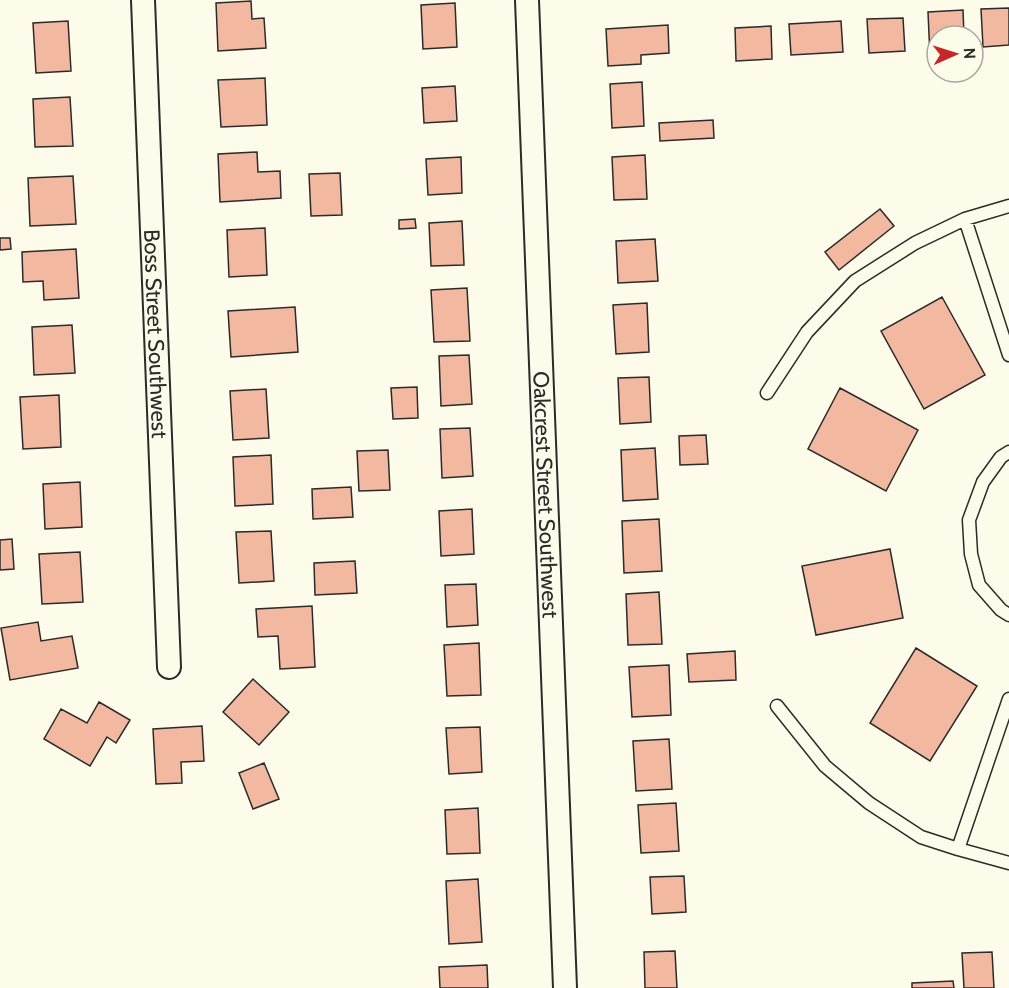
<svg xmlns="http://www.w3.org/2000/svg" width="1009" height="988" font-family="Cabin,sans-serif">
  <rect width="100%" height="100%" fill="#fdfbea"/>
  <path fill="#f2b8a0" stroke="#2b2b2b" stroke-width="1.5" d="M 251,1 L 252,19 L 264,18 L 266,48 L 218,51 L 216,3 Z
    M 455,3 L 457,47 L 423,49 L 421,5 Z
    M 1009,8 L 1009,45 L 983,47 L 981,9 Z
    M 963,10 L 964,36 L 937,36 L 937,57 L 930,57 L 928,12 Z
    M 903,18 L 905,51 L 869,53 L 867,19 Z
    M 68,21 L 71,71 L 36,73 L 33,23 Z
    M 841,21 L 843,52 L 791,55 L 789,24 Z
    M 668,25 L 669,53 L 641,55 L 641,64 L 608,66 L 606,29 Z
    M 771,26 L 772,59 L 736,61 L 735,28 Z
    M 265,78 L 267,125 L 221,127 L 218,80 Z
    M 642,82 L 644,126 L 612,128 L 610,84 Z
    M 455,86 L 457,121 L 424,123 L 422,88 Z
    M 70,97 L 73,146 L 35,147 L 33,99 Z
    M 713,120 L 714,138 L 660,141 L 659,123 Z
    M 257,152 L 258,172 L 280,171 L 281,198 L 220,202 L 218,154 Z
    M 645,155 L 647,199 L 614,200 L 612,157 Z
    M 461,157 L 462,193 L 428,195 L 426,159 Z
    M 340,173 L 342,215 L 311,216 L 309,174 Z
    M 73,176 L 76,224 L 30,226 L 28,178 Z
    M 880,209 L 894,226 L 839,270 L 825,252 Z
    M 415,219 L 416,228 L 399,229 L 399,220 Z
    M 462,221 L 464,265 L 431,266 L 429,223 Z
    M 265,228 L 267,275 L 229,277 L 227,230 Z
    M 0,238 L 10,238 L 11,249 L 0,250 Z
    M 655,239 L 658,281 L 618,283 L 616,241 Z
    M 76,249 L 79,298 L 44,300 L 43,281 L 23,282 L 22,252 Z
    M 467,288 L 470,341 L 434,342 L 431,290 Z
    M 942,297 L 985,375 L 924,409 L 881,331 Z
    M 647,303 L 649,352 L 616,354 L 613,305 Z
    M 295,307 L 298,352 L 231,357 L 228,311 Z
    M 72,325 L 75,373 L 34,375 L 32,327 Z
    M 469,355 L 472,404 L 441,406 L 439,356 Z
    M 649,377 L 651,422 L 620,424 L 618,378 Z
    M 417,387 L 418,418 L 393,419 L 391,388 Z
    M 840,388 L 918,430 L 886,491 L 808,449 Z
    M 266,389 L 269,438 L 233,440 L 230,391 Z
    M 59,395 L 61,447 L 23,449 L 20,397 Z
    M 470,428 L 473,476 L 442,478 L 440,429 Z
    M 706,435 L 708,464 L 680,465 L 679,436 Z
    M 655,448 L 658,499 L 623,501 L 621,450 Z
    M 388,450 L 390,490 L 359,491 L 357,451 Z
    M 271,455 L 273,504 L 235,506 L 233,457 Z
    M 80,482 L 82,527 L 45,529 L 43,484 Z
    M 351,487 L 353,517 L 313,519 L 312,489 Z
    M 472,509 L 474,554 L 441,556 L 439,511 Z
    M 659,519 L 662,571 L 624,573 L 622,521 Z
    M 271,531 L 274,581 L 239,583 L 236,532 Z
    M 12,539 L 14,569 L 0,570 L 0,540 Z
    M 890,549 L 903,618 L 816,635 L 802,566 Z
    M 80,552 L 83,602 L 42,604 L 39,554 Z
    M 355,561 L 357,593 L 315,595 L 314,563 Z
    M 476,584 L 478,625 L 447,627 L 445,585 Z
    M 659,592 L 662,644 L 628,645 L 626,594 Z
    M 312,606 L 315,667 L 280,669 L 278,636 L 258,637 L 256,609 Z
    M 38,622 L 41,641 L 72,636 L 78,668 L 10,680 L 1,628 Z
    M 479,643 L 481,695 L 447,696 L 444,645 Z
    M 916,648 L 977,686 L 930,761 L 870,723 Z
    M 735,651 L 736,680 L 689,682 L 687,654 Z
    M 669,665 L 671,715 L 632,717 L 629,667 Z
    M 253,679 L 289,712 L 259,745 L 223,712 Z
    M 99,702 L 130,720 L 116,743 L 107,737 L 90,766 L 44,739 L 61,709 L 87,723 Z
    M 202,726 L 204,761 L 181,762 L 182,783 L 156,784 L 153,729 Z
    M 480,727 L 482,772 L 449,774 L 446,728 Z
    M 669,739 L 672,789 L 636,791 L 633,741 Z
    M 264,763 L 279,799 L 253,809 L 239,773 Z
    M 676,803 L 679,851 L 641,853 L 638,805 Z
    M 478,808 L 480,853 L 447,854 L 445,810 Z
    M 684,876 L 686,912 L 652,914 L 650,877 Z
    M 478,879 L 482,942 L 449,944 L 446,881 Z
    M 675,951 L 677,988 L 645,988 L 644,952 Z
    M 992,952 L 994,988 L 964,988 L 962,953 Z
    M 487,965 L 488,988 L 440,988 L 439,967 Z
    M 953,981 L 954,988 L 912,988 L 912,983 Z"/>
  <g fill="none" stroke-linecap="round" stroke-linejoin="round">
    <defs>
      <path id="service" d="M 965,219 L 1009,355
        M 767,393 L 807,332 L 855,281 L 915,243 L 965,219 L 1009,206
        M 1009,452 L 1001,457 L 983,482 L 969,520 L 971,554 L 979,585 L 1001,610 L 1009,615
        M 777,706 L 825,766 L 869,803 L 921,837 L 958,849 L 1009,863
        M 958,849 L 1009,699"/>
      <g id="minor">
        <path id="s1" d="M 143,0 L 169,667"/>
        <path id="s2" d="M 527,0 L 565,988"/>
      </g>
    </defs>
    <use href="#service" stroke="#2b2b2b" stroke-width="15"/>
    <use href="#minor" stroke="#2b2b2b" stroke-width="26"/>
    <use href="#service" stroke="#fdfbea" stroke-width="12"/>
    <use href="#minor" stroke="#fdfbea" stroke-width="22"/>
  </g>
  <g text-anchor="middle" stroke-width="4.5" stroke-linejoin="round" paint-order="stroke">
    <g font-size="22" fill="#2b2b2b" stroke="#fdfbea">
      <text dy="8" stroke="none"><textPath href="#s1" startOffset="334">Boss Street Southwest</textPath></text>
      <text dy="8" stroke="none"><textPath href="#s2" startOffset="495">Oakcrest Street Southwest</textPath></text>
    </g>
  </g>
  <g transform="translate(955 54) rotate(87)"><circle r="28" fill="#fdfbea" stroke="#a9a89e" stroke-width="1.5"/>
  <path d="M0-4.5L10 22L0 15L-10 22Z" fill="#c62828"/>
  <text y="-9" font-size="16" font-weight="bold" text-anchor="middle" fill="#2b2b2b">N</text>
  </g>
</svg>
